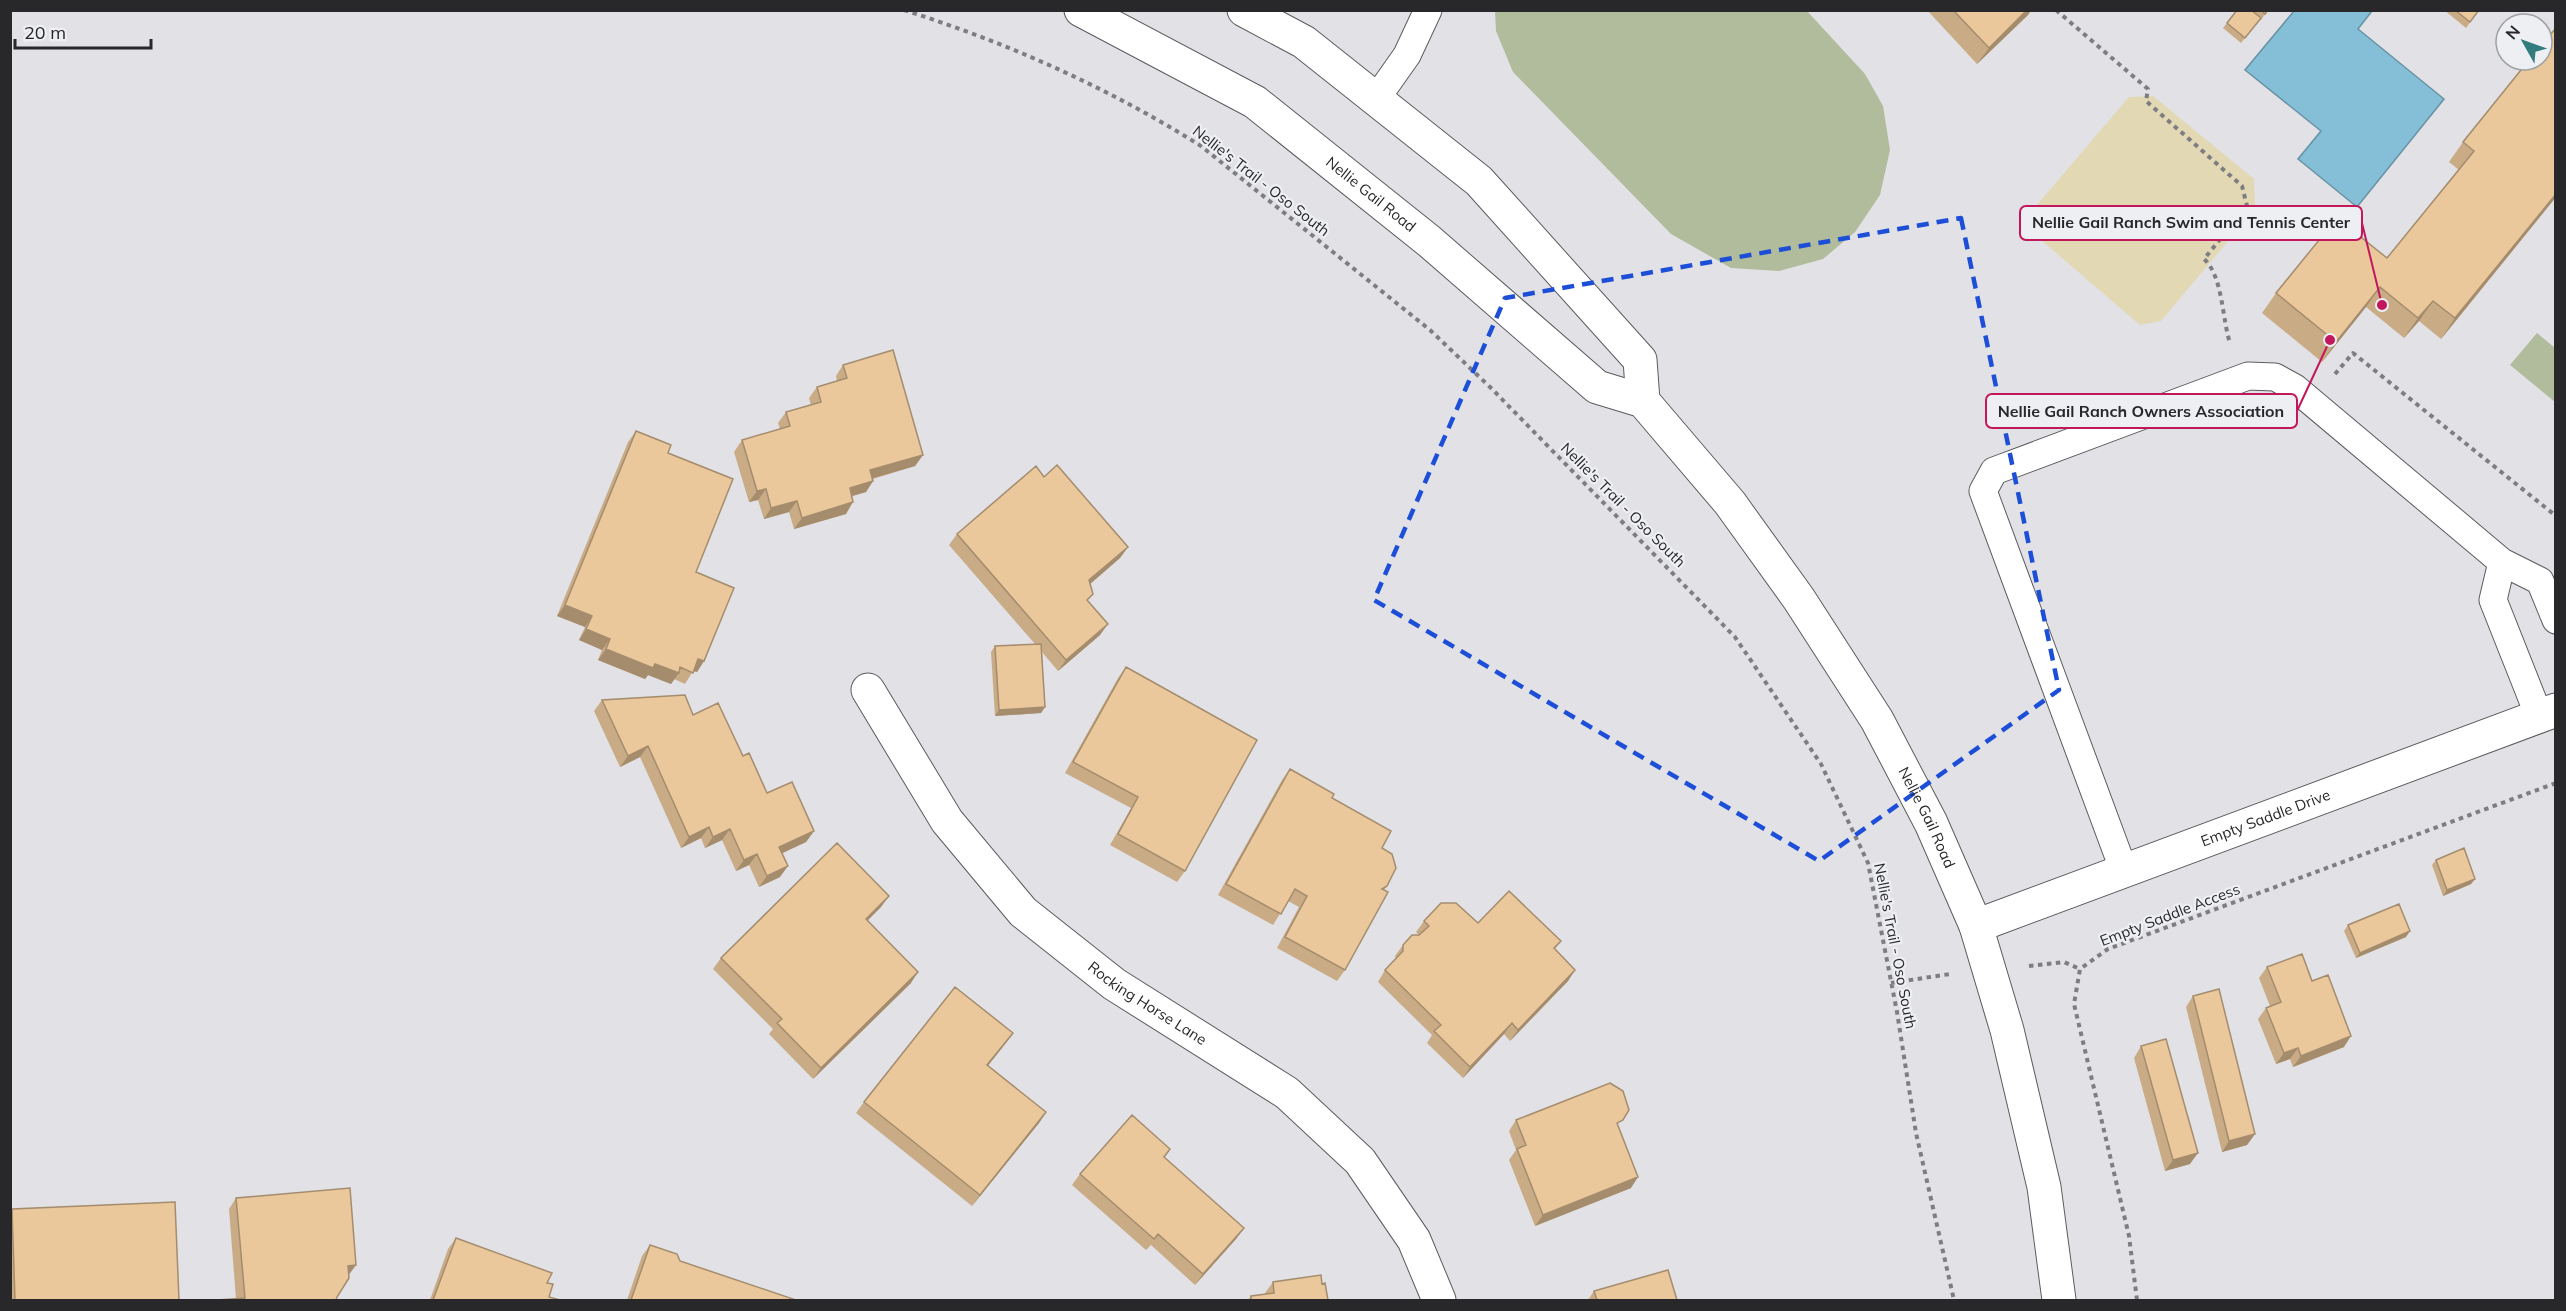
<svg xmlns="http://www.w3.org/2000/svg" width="2566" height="1311" font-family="Mulish,sans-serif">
  <rect width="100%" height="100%" fill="#e1e1e6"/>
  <path fill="#b1bc9c" d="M 1495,11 L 1807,11 L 1865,74 L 1883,106 L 1890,150 L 1880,195 L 1855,232 L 1823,259 L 1779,271 L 1731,268 L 1671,234 L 1513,72 L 1496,31 Z
    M 2537,333 L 2555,348 L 2555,402 L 2510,365 Z"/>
  <path fill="#e2d8b3" d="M 2153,96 L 2254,179 L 2255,209 L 2161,321 L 2140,325 L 2033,233 L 2030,213 L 2129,97 Z"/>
  <path fill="#84bfd7" stroke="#6892a3" stroke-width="1.5" d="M 2294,11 L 2372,11 L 2358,29 L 2444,99 L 2357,207 L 2298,159 L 2321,131 L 2245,70 Z"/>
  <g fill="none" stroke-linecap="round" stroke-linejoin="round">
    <defs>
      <path id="service" d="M 1376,99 L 1407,55 L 1428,10
        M 2502,562 L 2493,600 L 2539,716
        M 2124,871 L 1983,491 L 1994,471 L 2248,376 L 2275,377 L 2295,388 L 2502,562 L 2540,581 L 2556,620"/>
      <g id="minor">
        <path id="s1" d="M 868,690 L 947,821 L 1023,912 L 1114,984 L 1287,1093 L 1360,1161 L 1414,1240 L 1439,1300"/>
        <path id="s2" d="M 1976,926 L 2556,710"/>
      </g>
      <g id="tertiary">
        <path id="s3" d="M 1081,10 L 1255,102 L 1429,241 L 1597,387 L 1643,401 L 1730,503 L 1799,599 L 1877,720 L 1931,823 L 1976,926 L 2007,1030 L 2044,1187 L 2059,1300"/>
        <path d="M 1244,10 L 1304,42 L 1479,181 L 1640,360 L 1643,401"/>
      </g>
    </defs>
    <use href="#service" stroke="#5b5c5f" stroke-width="29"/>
    <use href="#minor" stroke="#5b5c5f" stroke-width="35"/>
    <use href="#tertiary" stroke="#5b5c5f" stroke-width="35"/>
    <path stroke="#7e7e82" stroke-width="4" stroke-dasharray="4.5 4.5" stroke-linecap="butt" d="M 904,10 C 1008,43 1109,88 1201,146 L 1430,330 L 1490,387 L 1735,637 L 1821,764 L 1868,863 L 1897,1012 L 1916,1133 L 1954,1300
      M 2056,10 L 2148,89 L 2146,101 L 2242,186 L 2247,206 L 2204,259 C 2223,276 2222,319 2230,343
      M 2335,374 L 2353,353 L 2556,516
      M 2029,966 L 2064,962 L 2080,969
      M 1891,983 L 1950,974
      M 2137,1300 L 2129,1236 L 2074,1004 L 2080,969 L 2108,949 L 2556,783"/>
    <use href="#service" stroke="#fff" stroke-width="27"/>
    <use href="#minor" stroke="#fff" stroke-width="33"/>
    <use href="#tertiary" stroke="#fff" stroke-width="33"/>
  </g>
  <path fill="#c9ac86" d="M 1927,10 L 2031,10 L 2028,15 L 1977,64 Z
    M 2237,10 L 2268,10 L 2261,20 L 2260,19 L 2241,43 L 2223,28 Z
    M 2444,10 L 2479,10 L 2466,28 Z
    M 2556,28 L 2556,197 L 2441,339 L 2419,321 L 2404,338 L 2366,307 L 2322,362 L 2262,313 L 2276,293 L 2387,258 L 2459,170 L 2449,162 L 2463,142 Z
    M 843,365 L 923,455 L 915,466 L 873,479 L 873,481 L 866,492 L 852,496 L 846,514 L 794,529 L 789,512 L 764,519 L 758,500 L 749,502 L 734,452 L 742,440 L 780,429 L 778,423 L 786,412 L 811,405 L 809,398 L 817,387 L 837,381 L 836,376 Z
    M 636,431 L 668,453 L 696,572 L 704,661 L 697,672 L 693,671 L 685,684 L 674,679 L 671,684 L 648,675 L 645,679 L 598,660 L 602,650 L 579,640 L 585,627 L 557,616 L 628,442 Z
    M 1044,477 L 1128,547 L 1120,558 L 1090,584 L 1088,601 L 1100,635 L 1058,671 L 1042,652 L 1045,707 L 1041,713 L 995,716 L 991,652 L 995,646 L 1035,644 L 949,545 L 957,534 Z
    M 1126,667 L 1185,871 L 1177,882 L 1110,845 L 1131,808 L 1065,773 L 1118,678 Z
    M 602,700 L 693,715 L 743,756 L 767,793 L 814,831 L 806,842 L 782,853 L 780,877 L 759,887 L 749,865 L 736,871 L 722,840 L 705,848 L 701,838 L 681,848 L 640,757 L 620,767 L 594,711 Z
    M 1290,769 L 1332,798 L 1382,848 L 1387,886 L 1384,890 L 1345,970 L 1337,981 L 1277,948 L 1299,907 L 1288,901 L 1273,925 L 1218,895 L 1282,780 Z
    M 2436,860 L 2475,879 L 2471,884 L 2443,896 L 2432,865 Z
    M 881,907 L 868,920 L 911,983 L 813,1079 L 769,1034 L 773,1029 L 713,969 L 721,958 Z
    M 1424,921 L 1478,923 L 1561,941 L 1555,949 L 1575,970 L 1568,981 L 1510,1041 L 1504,1034 L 1463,1078 L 1427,1043 L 1432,1035 L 1378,982 L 1385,970 L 1396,960 L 1395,956 L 1403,945 L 1419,935 L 1416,932 Z
    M 2348,925 L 2406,937 L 2356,958 L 2344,931 Z
    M 2267,967 L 2312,981 L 2344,1047 L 2293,1067 L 2290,1059 L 2276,1064 L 2258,1019 L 2266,1008 L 2270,1006 L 2259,978 Z
    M 2193,996 L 2255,1134 L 2247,1145 L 2222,1152 L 2186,1007 Z
    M 1005,1044 L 988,1065 L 1046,1112 L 1039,1123 L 972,1206 L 856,1113 L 864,1102 Z
    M 2141,1046 L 2190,1164 L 2165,1171 L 2134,1058 Z
    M 1516,1120 L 1619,1127 L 1631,1188 L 1535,1226 L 1509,1160 L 1516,1150 L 1509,1131 Z
    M 1164,1157 L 1244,1228 L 1236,1239 L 1195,1285 L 1151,1245 L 1146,1250 L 1072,1185 L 1080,1174 Z
    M 236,1198 L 348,1276 L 337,1297 L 236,1299 L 229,1209 Z
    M 12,1209 L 179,1300 L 10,1300 L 10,1211 Z
    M 456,1238 L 547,1283 L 549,1297 L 560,1300 L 430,1300 L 448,1249 Z
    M 650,1245 L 680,1261 L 792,1300 L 627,1300 L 642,1256 Z
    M 1273,1282 L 1322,1284 L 1328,1300 L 1248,1300 L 1251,1296 L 1265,1294 L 1265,1293 Z
    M 1594,1291 L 1677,1300 L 1588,1300 Z"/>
  <path fill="#a48c6d" d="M 2027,10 L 2031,10 L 2028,15 L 1977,64 L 1989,48 Z
    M 2556,194 L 2556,197 L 2441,339 L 2455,318 Z
    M 2380,287 L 2366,307 L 2322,362 L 2336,342 Z
    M 2433,301 L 2419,321 L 2404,338 L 2418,318 Z
    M 923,455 L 915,466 L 863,481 L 870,470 Z
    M 873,481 L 866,492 L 842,499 L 850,488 Z
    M 766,489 L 758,500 L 749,502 L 757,491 Z
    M 797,501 L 789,512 L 764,519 L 771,508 Z
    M 853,502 L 846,514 L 794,529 L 802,518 Z
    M 1128,547 L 1120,558 L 1082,591 L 1089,580 Z
    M 565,605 L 592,616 L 585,627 L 557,616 Z
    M 1108,624 L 1100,635 L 1058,671 L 1066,660 Z
    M 586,629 L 610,639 L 602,650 L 579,640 Z
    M 606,649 L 655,664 L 679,673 L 671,684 L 648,675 L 645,679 L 598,660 Z
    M 698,659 L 704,661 L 697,672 L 691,670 Z
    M 1045,707 L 1041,713 L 995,716 L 999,710 Z
    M 648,746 L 640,757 L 620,767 L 628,756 Z
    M 709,827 L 701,838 L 681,848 L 689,837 Z
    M 730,829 L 722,840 L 705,848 L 713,837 Z
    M 814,831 L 806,842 L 772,858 L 779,847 Z
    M 757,854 L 749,865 L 736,871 L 744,860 Z
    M 788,866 L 780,877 L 759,887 L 767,876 Z
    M 2475,879 L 2471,884 L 2443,896 L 2447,890 Z
    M 889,896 L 881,907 L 858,930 L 866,919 Z
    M 2410,931 L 2406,937 L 2356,958 L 2360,953 Z
    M 1575,970 L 1568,981 L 1510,1041 L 1518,1030 Z
    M 918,972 L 911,983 L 813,1079 L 821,1068 Z
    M 1512,1023 L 1504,1034 L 1463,1078 L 1470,1067 Z
    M 1013,1033 L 1005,1044 L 980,1076 L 987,1065 Z
    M 2351,1036 L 2344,1047 L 2293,1067 L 2301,1056 Z
    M 2298,1048 L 2290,1059 L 2276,1064 L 2284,1053 Z
    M 1046,1112 L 1039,1123 L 972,1206 L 980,1195 Z
    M 2255,1134 L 2247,1145 L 2222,1152 L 2229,1141 Z
    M 2198,1153 L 2190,1164 L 2165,1171 L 2173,1160 Z
    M 1638,1177 L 1631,1188 L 1535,1226 L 1543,1215 Z
    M 1244,1228 L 1236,1239 L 1195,1285 L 1203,1274 Z
    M 356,1265 L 348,1276 L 348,1266 Z"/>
  <path fill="#eac89c" stroke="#a48c6d" stroke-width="1.5" d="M 1953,10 L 2027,10 L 1989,48 Z
    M 2237,10 L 2251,10 L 2261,18 L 2245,38 L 2227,23 Z
    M 2261,10 L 2268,10 L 2265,14 Z
    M 2455,10 L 2479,10 L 2470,22 Z
    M 2556,28 L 2556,194 L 2455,318 L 2433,301 L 2418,318 L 2380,287 L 2336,342 L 2276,293 L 2337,218 L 2387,258 L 2474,151 L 2463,142 L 2529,60 L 2542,60 L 2542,44 Z
    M 893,350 L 923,455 L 870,470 L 873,481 L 850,488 L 853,502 L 802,518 L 797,501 L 771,508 L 766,489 L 757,491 L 742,440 L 790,426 L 786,412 L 821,402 L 817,387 L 847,378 L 843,365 Z
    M 636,431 L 671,445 L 668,453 L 733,479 L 696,572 L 734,588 L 704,661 L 698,659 L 693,673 L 680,667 L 679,673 L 655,664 L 653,668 L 606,649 L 610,639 L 586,629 L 592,616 L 565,605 Z
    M 1057,465 L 1128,547 L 1089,580 L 1093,594 L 1087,600 L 1108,624 L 1066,660 L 957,534 L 1036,466 L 1044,477 Z
    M 1041,644 L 1045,707 L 999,710 L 995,646 Z
    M 1126,667 L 1257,740 L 1185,871 L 1118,834 L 1138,797 L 1073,762 Z
    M 685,695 L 693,715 L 718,703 L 743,756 L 749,753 L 767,793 L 792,782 L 814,831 L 779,847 L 788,866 L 767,876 L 757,854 L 744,860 L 730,829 L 713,837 L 709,827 L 689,837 L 648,746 L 628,756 L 602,700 Z
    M 1290,769 L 1334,794 L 1332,798 L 1391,831 L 1382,848 L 1392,854 L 1396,868 L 1387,886 L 1382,889 L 1388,892 L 1345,970 L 1285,937 L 1307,896 L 1295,889 L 1281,914 L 1226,884 Z
    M 837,843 L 889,896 L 866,919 L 918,972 L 821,1068 L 777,1023 L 782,1019 L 721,958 Z
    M 2464,848 L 2475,879 L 2447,890 L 2436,860 Z
    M 1509,891 L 1561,941 L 1554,948 L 1575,970 L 1518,1030 L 1512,1023 L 1470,1067 L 1434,1031 L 1441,1025 L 1385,970 L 1403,951 L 1403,945 L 1412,935 L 1419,935 L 1429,926 L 1424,921 L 1441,903 L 1456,903 L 1478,923 Z
    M 2399,904 L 2410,931 L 2360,953 L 2348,925 Z
    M 2302,954 L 2312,981 L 2328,975 L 2351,1036 L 2301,1056 L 2298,1048 L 2284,1053 L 2266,1008 L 2281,1002 L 2267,967 Z
    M 955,987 L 1013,1033 L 987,1065 L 1046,1112 L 980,1195 L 864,1102 Z
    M 2219,989 L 2255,1134 L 2229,1141 L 2193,996 Z
    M 2166,1039 L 2198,1153 L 2173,1160 L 2141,1046 Z
    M 1610,1083 L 1623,1091 L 1629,1110 L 1623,1120 L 1617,1123 L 1638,1177 L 1543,1215 L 1517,1149 L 1526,1145 L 1516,1120 Z
    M 1132,1115 L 1170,1149 L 1164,1157 L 1244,1228 L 1203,1274 L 1158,1234 L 1154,1239 L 1080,1174 Z
    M 350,1188 L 356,1265 L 348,1266 L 349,1278 L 337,1297 L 336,1300 L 217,1300 L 245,1298 L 236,1198 Z
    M 175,1202 L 179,1300 L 15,1300 L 12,1209 Z
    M 456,1238 L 552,1273 L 547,1283 L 553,1284 L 549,1297 L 560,1300 L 433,1300 Z
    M 650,1245 L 677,1254 L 680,1261 L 793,1299 L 792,1300 L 631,1300 Z
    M 1668,1270 L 1677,1300 L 1597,1300 L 1594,1291 Z
    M 1321,1275 L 1322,1284 L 1325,1283 L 1328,1300 L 1251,1300 L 1251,1296 L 1274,1293 L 1273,1282 Z"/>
  <path fill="none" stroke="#1d4ed8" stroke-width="4.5" stroke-dasharray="12 8" stroke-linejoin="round" d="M 1961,218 L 2059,690 L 1819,861 L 1374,600 L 1505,298 Z"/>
  <g text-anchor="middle" stroke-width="4.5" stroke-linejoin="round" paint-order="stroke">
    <g font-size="15" fill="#28282a" stroke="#eeeff3">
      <text transform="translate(1261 181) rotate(38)" y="5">Nellie's Trail - Oso South</text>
      <text dy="5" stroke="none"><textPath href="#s3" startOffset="345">Nellie Gail Road</textPath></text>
      <text transform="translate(1623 505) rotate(45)" y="5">Nellie's Trail - Oso South</text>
      <text dy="5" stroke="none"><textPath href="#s3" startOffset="1196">Nellie Gail Road</textPath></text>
      <text dy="5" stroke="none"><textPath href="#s2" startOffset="309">Empty Saddle Drive</textPath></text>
      <text transform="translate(2170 915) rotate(-21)" y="5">Empty Saddle Access</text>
      <text transform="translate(1895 946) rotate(79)" y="5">Nellie's Trail - Oso South</text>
      <text dy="5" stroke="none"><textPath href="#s1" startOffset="426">Rocking Horse Lane</textPath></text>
    </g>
  </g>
  <path fill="none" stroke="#c2185b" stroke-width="2" d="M2382 305L2362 223M2330 340L2297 411"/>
  <g fill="#c2185b" stroke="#eeeff3" stroke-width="2">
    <circle cx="2382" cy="305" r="6"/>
    <circle cx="2330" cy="340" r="6"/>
  </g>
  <g fill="#eeeff3" stroke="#c2185b" stroke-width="2">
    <rect x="2020" y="206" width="342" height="34" rx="6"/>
    <rect x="1986" y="394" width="311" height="34" rx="6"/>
  </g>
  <g font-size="16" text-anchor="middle" font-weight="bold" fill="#28282a">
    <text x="2191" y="228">Nellie Gail Ranch Swim and Tennis Center</text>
    <text x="2141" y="417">Nellie Gail Ranch Owners Association</text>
  </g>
  <rect width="2566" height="1311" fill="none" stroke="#28282a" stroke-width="24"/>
  <g transform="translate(2524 42) rotate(310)"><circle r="28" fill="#eeeff3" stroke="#9f9fa3" stroke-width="1.5"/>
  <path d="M0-4.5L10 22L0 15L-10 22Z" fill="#327c7d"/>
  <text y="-9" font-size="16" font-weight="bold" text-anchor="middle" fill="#28282a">N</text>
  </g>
  <path d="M15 39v9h136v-9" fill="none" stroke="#28282a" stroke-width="3"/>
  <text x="24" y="39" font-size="18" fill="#28282a" stroke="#eeeff3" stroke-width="4.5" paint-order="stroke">20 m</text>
</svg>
